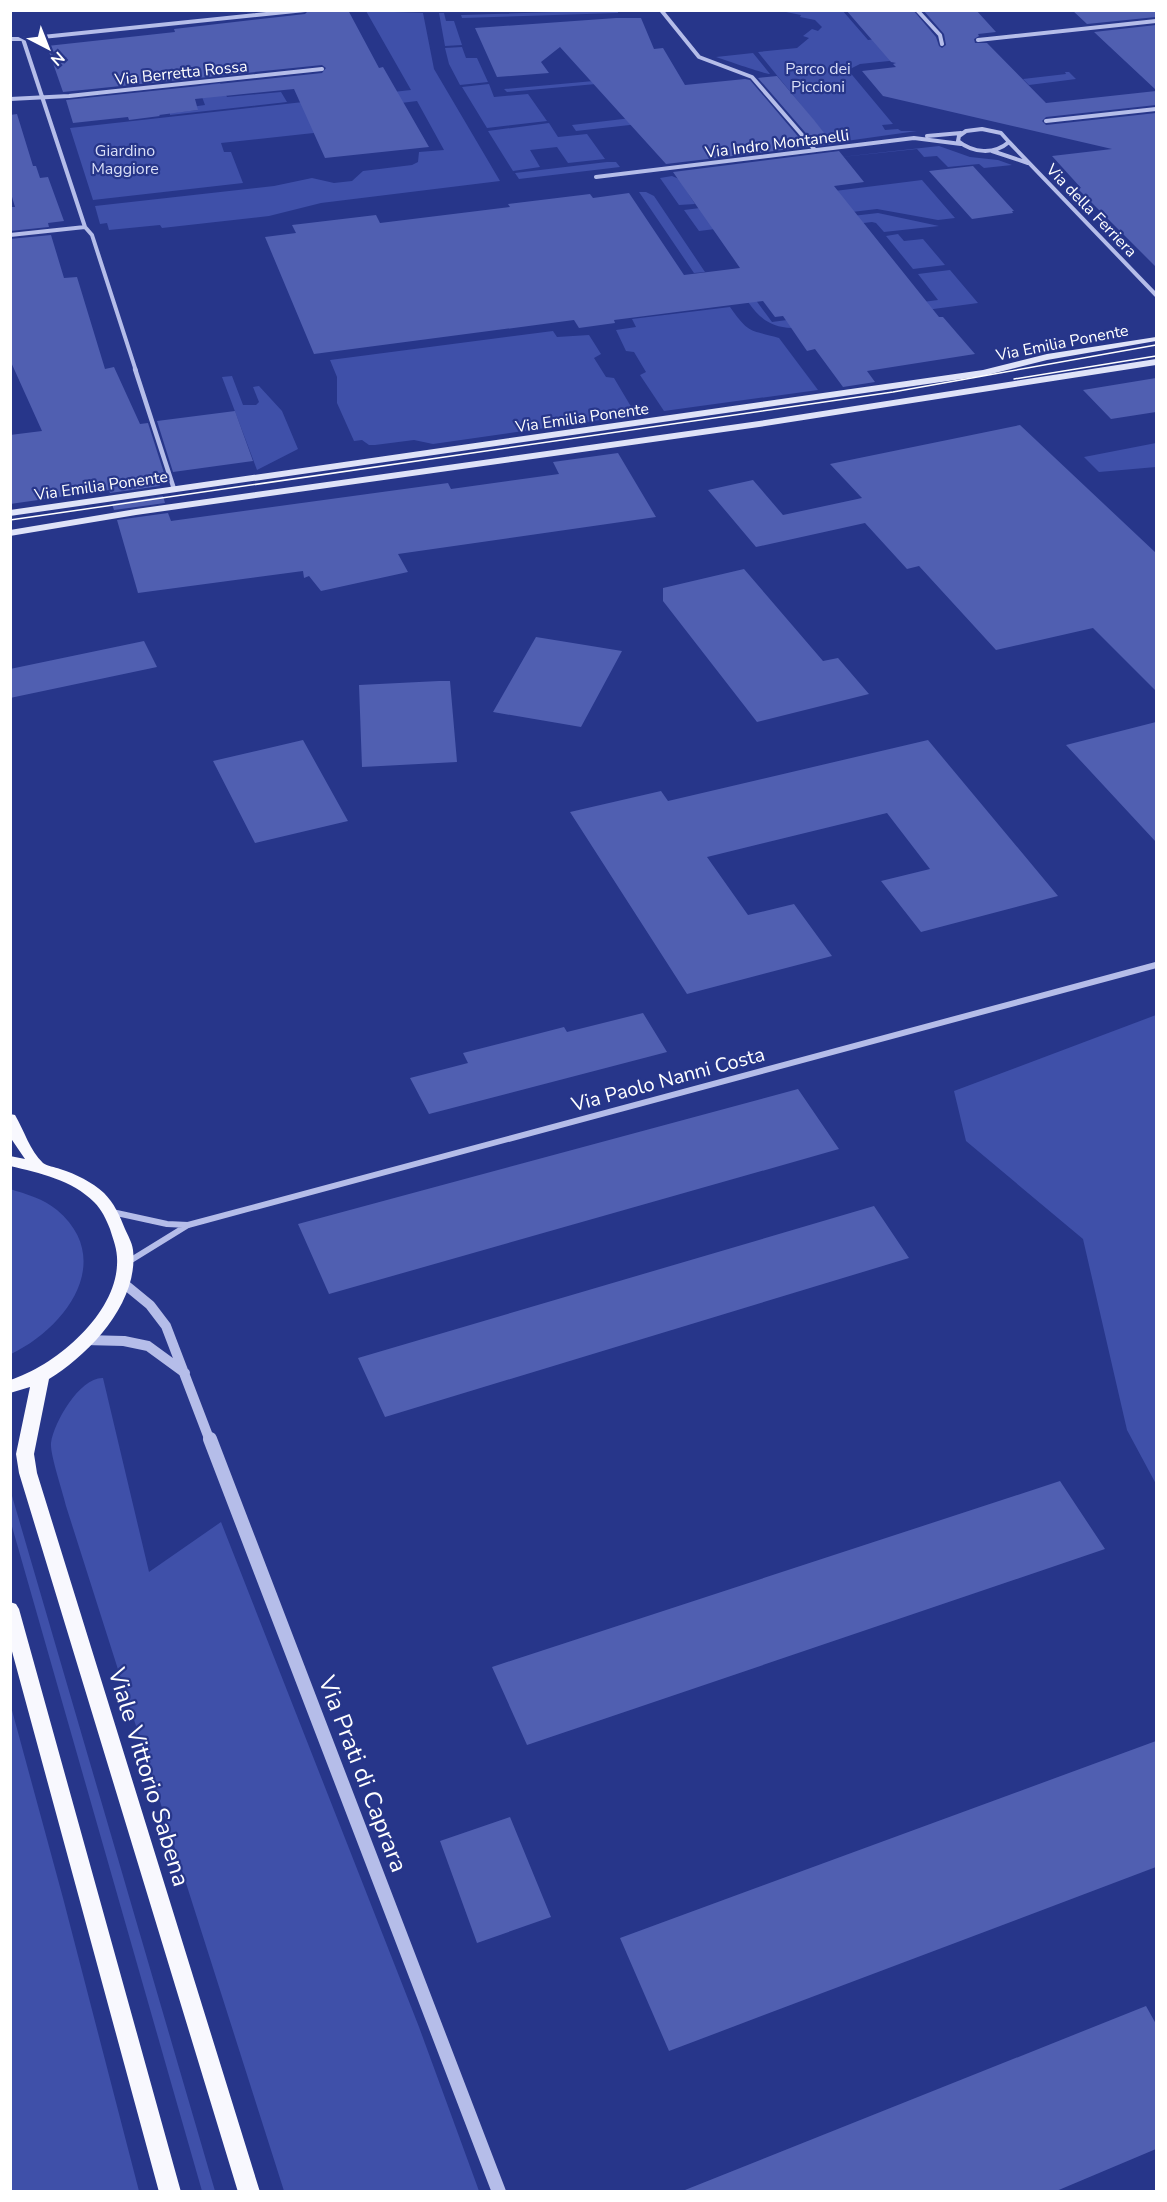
<svg xmlns="http://www.w3.org/2000/svg" width="1167" height="2202" font-family="'Nunito Sans',sans-serif">
  <rect width="100%" height="100%" fill="#27368a"/>
  <path fill="#3f50a9" d="M 842,10 L 868,40 L 914,35 L 937,56 L 860,64 L 848,70 L 893,124 L 882,125 L 885,130 L 898,129 L 901,131 L 917,131 L 832,143 L 758,52 L 797,48 L 809,38 L 803,36 L 812,29 L 818,31 L 822,27 L 815,20 L 800,17 L 801,15 L 786,12 L 788,11 Z
    M 366,11 L 423,13 L 434,69 L 500,181 L 321,203 L 269,216 L 162,228 L 160,225 L 109,230 L 107,223 L 100,224 L 95,206 L 274,186 L 312,178 L 334,183 L 352,181 L 363,171 L 412,165 L 418,162 L 419,152 L 444,150 L 417,101 L 377,106 L 387,125 L 221,143 L 224,152 L 231,152 L 243,183 L 93,200 L 70,128 L 411,90 Z
    M 586,11 L 618,11 L 618,13 L 462,18 L 461,15 Z
    M 439,13 L 444,13 L 446,21 L 454,21 L 462,45 L 445,46 Z
    M 462,47 L 466,58 L 477,58 L 488,82 L 460,85 L 449,64 L 445,48 Z
    M 753,53 L 770,74 C 765,74 725,60 716,57 Z
    M 1065,72 L 1069,72 L 1076,79 L 1029,85 L 1023,79 L 1066,74 Z
    M 671,74 L 673,77 L 507,92 L 504,89 Z
    M 220,83 L 227,97 L 281,92 L 287,102 L 170,115 L 170,113 L 198,110 L 191,107 L 205,105 L 198,86 Z
    M 489,84 L 494,97 L 528,94 L 547,121 L 487,128 L 462,87 Z
    M 759,103 L 764,110 L 576,131 L 572,125 Z
    M 549,123 L 558,137 L 587,134 L 605,159 L 568,163 L 557,147 L 530,150 L 540,167 L 513,171 L 488,131 Z
    M 939,146 L 970,157 L 998,160 L 1012,165 L 984,168 L 979,164 L 948,167 L 937,156 L 924,157 L 917,149 L 832,158 Z
    M 607,162 L 616,162 L 620,167 L 519,179 L 515,173 Z
    M 672,176 L 679,179 L 695,204 L 679,205 L 660,178 Z
    M 922,180 L 955,218 L 938,220 L 877,209 L 835,214 L 819,193 Z
    M 639,192 L 646,192 L 654,196 L 705,272 L 694,273 Z
    M 740,203 L 756,224 L 699,231 L 684,210 Z
    M 878,213 L 939,226 L 884,232 L 876,223 L 872,222 L 773,234 L 767,226 Z
    M 898,234 L 904,241 L 923,239 L 945,265 L 913,269 L 886,236 Z
    M 950,270 L 978,303 L 792,328 C 759,327 751,305 734,281 L 741,280 L 772,322 L 938,300 L 918,274 Z
    M 730,307 C 750,335 749,329 779,338 L 818,390 L 664,411 L 640,375 L 646,372 L 634,352 L 626,351 L 616,330 L 636,327 L 632,319 Z
    M 553,331 L 557,337 L 589,335 L 601,354 L 594,358 L 606,377 L 614,378 L 636,415 L 433,444 L 414,440 L 375,445 L 369,445 L 362,440 L 354,441 L 337,403 L 337,377 L 330,360 Z
    M 232,376 L 243,405 L 256,405 L 259,402 L 253,387 L 259,386 L 282,411 L 298,449 L 257,470 L 222,377 Z
    M 1156,443 L 1156,467 L 1099,472 L 1084,457 Z
    M 1156,1015 L 1156,1484 L 1127,1430 L 1083,1239 L 966,1141 L 954,1091 Z
    M 10,1189 C 26,1194 44,1199 57,1210 C 116,1260 66,1328 11,1354 Z
    M 103,1378 L 149,1572 L 221,1522 L 419,2027 L 479,2191 L 284,2191 L 66,1506 C 63,1492 50,1455 51,1443 C 54,1422 80,1377 103,1378 Z
    M 10,1489 L 215,2191 L 202,2191 L 11,1523 Z
    M 10,1703 L 63,1898 L 139,2191 L 11,2191 Z"/>
  <path fill="#505fb1" d="M 309,10 L 348,10 L 379,68 L 383,67 L 429,147 L 325,158 L 294,89 L 195,99 L 198,110 L 159,115 L 160,116 L 129,120 L 128,117 L 73,123 L 66,100 L 322,73 L 326,68 L 322,65 L 63,92 L 47,46 L 175,32 L 174,29 L 305,14 Z
    M 846,10 L 913,10 L 936,37 L 939,46 L 942,48 L 946,45 L 944,34 L 923,10 L 976,10 L 996,32 L 978,34 L 979,36 L 974,39 L 975,43 L 987,43 L 1046,103 L 1156,91 L 1156,105 L 1046,117 L 1042,121 L 1046,125 L 1156,113 L 1156,267 L 1077,188 L 1081,188 L 1052,156 L 1112,149 L 883,96 L 862,71 L 896,67 L 893,64 L 896,63 L 891,62 Z
    M 1072,10 L 1156,10 L 1156,17 L 1087,24 Z
    M 616,18 L 641,18 L 654,49 L 663,48 L 685,85 L 745,79 L 750,80 L 807,147 L 666,164 L 560,47 L 541,62 L 549,73 L 497,77 L 475,28 Z
    M 1156,25 L 1156,90 L 1094,32 Z
    M 777,76 L 814,120 L 833,144 L 817,146 L 758,78 Z
    M 17,114 L 33,166 L 36,166 L 40,178 L 48,177 L 64,221 L 48,223 L 49,227 L 10,231 L 10,207 L 15,207 L 10,190 L 10,115 Z
    M 839,151 L 864,182 L 834,186 L 939,317 L 943,317 L 975,354 L 867,371 L 875,382 L 843,387 L 815,349 L 807,351 L 783,316 L 775,317 L 763,301 L 614,320 L 615,323 L 579,328 L 574,320 L 314,354 L 265,237 L 296,233 L 292,225 L 376,215 L 380,223 L 510,207 L 508,204 L 590,194 L 593,198 L 629,193 L 684,275 L 740,268 L 673,172 Z
    M 973,166 L 1014,211 L 1012,211 L 1013,213 L 972,219 L 929,171 Z
    M 51,235 L 64,278 L 77,277 L 105,369 L 114,367 L 140,424 L 148,423 L 164,473 L 156,474 L 160,486 L 110,493 L 109,490 L 10,504 L 10,435 L 42,431 L 10,360 L 10,239 Z
    M 1156,378 L 1156,412 L 1111,419 L 1083,390 Z
    M 235,411 L 253,461 L 173,472 L 157,421 Z
    M 1020,425 L 1156,553 L 1156,691 L 1093,628 L 996,650 L 919,566 L 907,569 L 865,523 L 756,547 L 708,490 L 753,480 L 783,515 L 862,498 L 830,464 Z
    M 618,453 L 656,517 L 398,554 L 408,572 L 321,591 L 309,576 L 304,578 L 303,571 L 138,593 L 117,520 L 168,513 L 171,521 L 448,483 L 451,489 L 559,474 L 553,462 Z
    M 163,496 L 165,503 L 114,510 L 112,504 Z
    M 744,569 L 823,661 L 838,658 L 869,694 L 757,722 L 663,601 L 663,588 Z
    M 536,637 L 622,651 L 581,727 L 493,712 Z
    M 144,641 L 157,667 L 10,698 L 10,669 Z
    M 439,681 L 450,681 L 457,762 L 362,767 L 359,685 Z
    M 1156,722 L 1156,842 L 1066,745 Z
    M 303,740 L 348,821 L 255,843 L 213,761 Z
    M 928,740 L 1058,896 L 921,932 L 881,881 L 930,869 L 887,813 L 707,857 L 748,915 L 794,904 L 832,956 L 687,994 L 570,812 L 661,791 L 668,801 Z
    M 643,1013 L 667,1052 L 429,1114 L 410,1078 L 468,1063 L 463,1053 L 564,1027 L 567,1032 Z
    M 798,1089 L 839,1149 L 329,1294 L 298,1224 Z
    M 874,1206 L 909,1258 L 385,1417 L 358,1358 Z
    M 1060,1481 L 1105,1549 L 527,1745 L 492,1667 Z
    M 1156,1741 L 1156,1867 L 669,2051 L 620,1938 Z
    M 510,1817 L 551,1917 L 477,1943 L 440,1841 Z
    M 1146,2006 L 1156,2024 L 1156,2149 L 1054,2192 L 680,2192 Z"/>
  <g fill="none" stroke-linecap="round" stroke-linejoin="round">
    <path stroke="#b5bde9" stroke-width="4" d="M 661,10 L 699,57 L 752,77 L 815,150
      M 917,10 L 940,35 L 942,44
      M 10,39 L 23,39 L 85,227
      M 23,39 L 305,10
      M 978,40 L 1156,21
      M 10,99 L 69,96 L 322,69
      M 1046,121 L 1156,109
      M 982,129 L 1001,133 L 1009,142 C 994,155 973,153 958,141 L 959,136 L 966,131 Z
      M 927,136 L 961,133
      M 1009,142 L 1156,295
      M 992,151 L 1028,163
      M 596,177 L 914,138 L 961,144
      M 10,235 L 85,227 L 92,235 L 136,371"/>
    <path stroke="#b5bde9" stroke-width="4.5" d="M 135,369 L 174,489"/>
    <path stroke="#b5bde9" stroke-width="6" d="M 112,1212 L 167,1224 L 188,1225
      M 128,1262 L 188,1225 L 1156,965"/>
    <path stroke="#b5bde9" stroke-width="10" d="M 122,1282 L 150,1305 L 166,1326 L 210,1441
      M 85,1340 L 124,1341 L 148,1346 L 185,1373"/>
    <path stroke="#b5bde9" stroke-width="14" d="M 210,1439 L 499,2192"/>
    <path fill="#dfe3f8" fill-rule="evenodd" d="M 1156,337 L 1156,341 L 1047,360 L 983,376 L 10,516 L 10,510 L 983,370 L 1047,354 Z
      M 1156,359 L 1156,365 L 759,427 L 136,515 L 10,536 L 10,530 L 136,509 L 759,421 Z"/>
    <path fill="#f8f8fe" fill-rule="evenodd" d="M 10,1114 L 15,1115 C 24,1130 30,1151 43,1163 C 47,1166 55,1167 60,1169 C 76,1174 92,1182 104,1193 C 114,1203 120,1216 125,1229 C 128,1236 132,1242 133,1250 C 139,1302 90,1354 49,1379 L 34,1454 L 37,1473 L 260,2192 L 238,2192 L 19,1473 L 16,1454 L 30,1387 L 10,1393 L 10,1380 C 55,1366 115,1315 117,1265 C 118,1251 114,1242 110,1229 C 106,1219 102,1210 94,1202 C 72,1180 40,1173 10,1166 L 10,1156 L 25,1159 L 10,1137 Z
      M 10,1602 L 16,1604 L 19,1609 L 181,2192 L 159,2192 L 10,1644 Z"/>
    <path stroke="#fff" stroke-width="1.5" d="M 1014,379 L 1156,356
      M 10,520 L 893,392 L 1156,345"/>
  </g>
  <g text-anchor="middle" stroke-width="4.5" stroke-linejoin="round" paint-order="stroke">
    <g font-size="16" fill="#d9def7" stroke="#27368a">
      <text x="818" y="74">Parco dei<tspan x="818" dy="18">Piccioni</tspan></text>
      <text x="125" y="156">Giardino<tspan x="125" dy="18">Maggiore</tspan></text>
    </g>
    <g font-size="16" fill="#fff" stroke="#27368a">
      <text transform="translate(181 72) rotate(-6)" y="6">Via Berretta Rossa</text>
      <text transform="translate(777 143) rotate(-7)" y="6">Via Indro Montanelli</text>
      <text transform="translate(1092 210) rotate(46)" y="6">Via della Ferriera</text>
      <text transform="translate(1062 342) rotate(-11)" y="6">Via Emilia Ponente</text>
      <text transform="translate(582 417) rotate(-8)" y="6">Via Emilia Ponente</text>
      <text transform="translate(101 485) rotate(-8)" y="6">Via Emilia Ponente</text>
    </g>
    <g font-size="20" fill="#fff" stroke="#27368a">
      <text transform="translate(668 1079) rotate(-15)" y="7">Via Paolo Nanni Costa</text>
    </g>
    <g font-size="24" fill="#fff" stroke="#27368a">
      <text transform="translate(363 1774) rotate(69)" y="8">Via Prati di Caprara</text>
      <text transform="translate(149 1777) rotate(73)" y="8">Viale Vittorio Sabena</text>
    </g>
  </g>
  <rect width="1167" height="2202" fill="none" stroke="#ffffff" stroke-width="24"/>
  <g transform="translate(48 48) rotate(138)" stroke="#27368a" stroke-width="4.5" paint-order="stroke">
  <path d="M0-4.5L10 22L0 15L-10 22Z" fill="#ffffff"/>
  <text y="-9" font-size="16" font-weight="bold" text-anchor="middle" fill="#ffffff">N</text>
  </g>
</svg>
